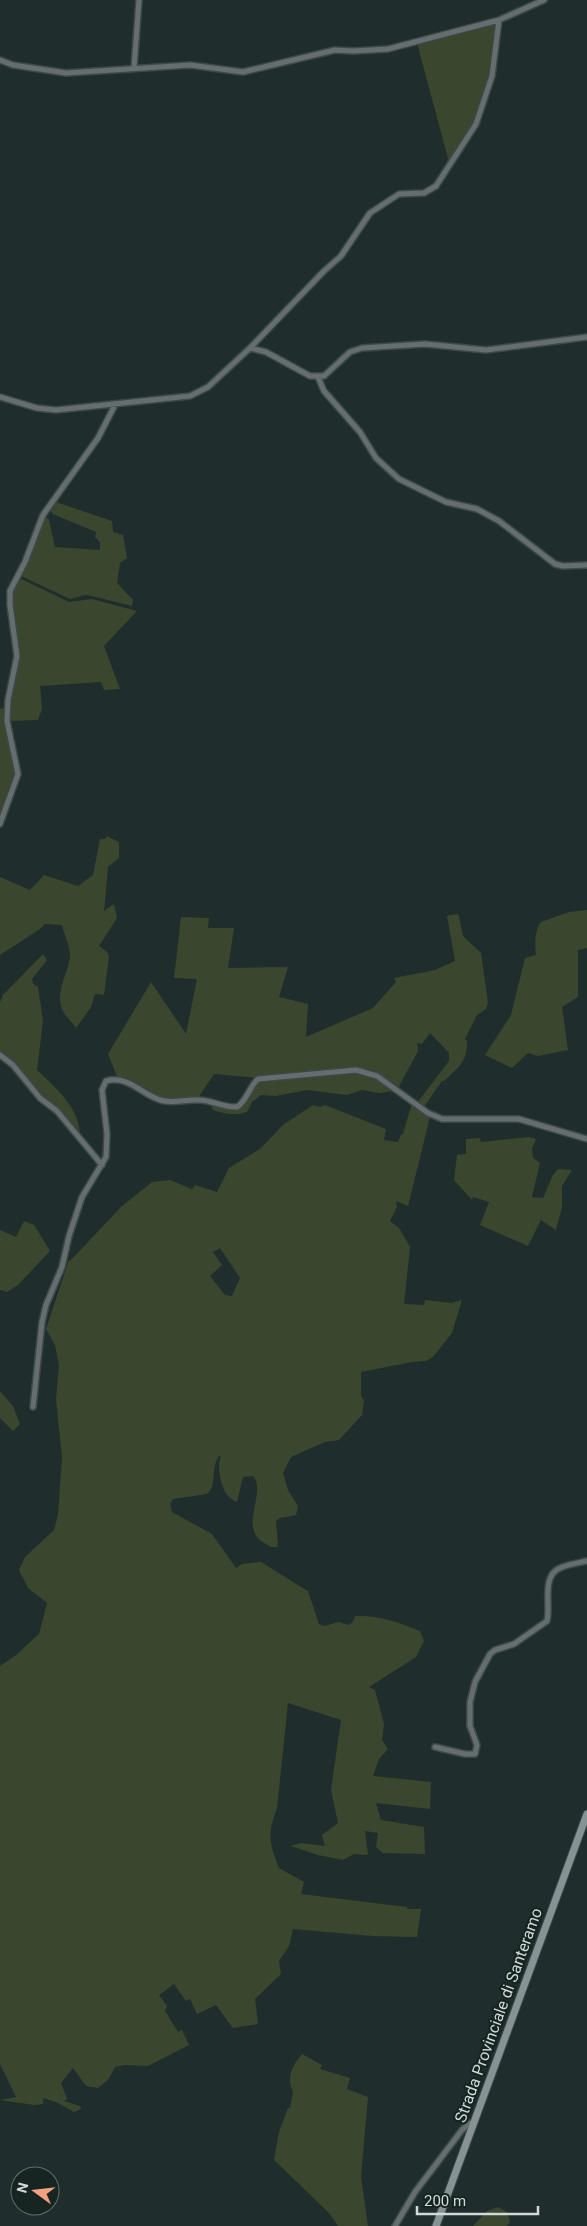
<svg xmlns="http://www.w3.org/2000/svg" width="587" height="2226" font-family="Roboto,sans-serif">
  <rect width="100%" height="100%" fill="#1f2e2c"/>
  <path fill="#3b462e" fill-rule="evenodd" d="M 493,22 L 497,25 L 489,80 L 474,123 L 449,162 L 417,43 L 437,40 Z
    M 53,501 L 112,521 L 113,532 L 123,535 L 127,558 L 120,563 L 117,583 L 133,600 L 132,606 L 92,596 L 85,595 L 70,599 L 21,576 L 45,515 L 49,520 L 55,547 L 100,550 L 100,542 L 95,537 L 96,532 L 53,514 L 48,508 Z
    M 17,577 L 69,602 L 92,599 L 137,611 L 104,646 L 120,689 L 104,690 L 101,682 L 40,686 L 42,709 L 38,720 L 9,721 L 9,695 L 18,661 L 10,595 Z
    M 6,708 L 18,773 L 0,819 L 0,709 Z
    M 107,836 L 119,842 L 119,858 L 108,867 L 104,911 L 114,904 L 117,918 L 99,946 L 107,952 L 109,957 L 104,995 L 95,994 L 91,1007 L 76,1028 C 72,1022 64,1015 62,1009 C 55,990 69,973 70,955 C 70,945 64,935 62,925 L 45,924 L 40,929 L 0,955 L 0,877 L 30,890 L 44,875 L 78,886 L 93,875 L 100,839 L 105,839 Z
    M 587,910 L 587,948 L 578,950 L 578,997 L 562,1007 L 568,1050 L 538,1056 L 528,1053 L 512,1068 L 485,1055 L 511,1015 L 525,958 L 536,955 C 535,945 534,931 541,922 L 569,912 Z
    M 457,914 L 459,916 L 463,936 L 481,953 L 488,1003 L 486,1009 L 477,1015 L 465,1039 L 467,1041 C 468,1061 458,1068 444,1081 L 442,1081 L 424,1107 L 417,1103 L 449,1061 L 449,1053 L 430,1033 L 422,1044 L 417,1043 L 418,1051 L 397,1090 L 357,1069 L 349,1068 L 269,1075 L 258,1078 L 214,1074 L 198,1098 L 162,1100 L 118,1079 L 108,1054 L 151,982 L 186,1034 L 197,979 L 174,978 L 181,917 L 209,918 L 208,928 L 234,928 L 228,968 L 288,967 L 279,997 L 308,1004 L 306,1037 L 373,1008 L 396,982 L 394,978 L 435,970 L 455,961 L 447,916 Z
    M 43,954 L 47,960 L 32,979 L 33,984 L 38,987 L 43,1021 L 37,1070 C 57,1089 81,1109 80,1138 L 0,1054 L 0,1002 L 3,995 Z
    M 349,1070 L 372,1075 L 394,1091 L 379,1093 L 362,1090 L 347,1095 L 307,1090 L 276,1096 L 261,1095 L 252,1102 L 247,1112 C 235,1116 225,1114 213,1110 L 211,1104 L 240,1108 L 259,1080 Z
    M 412,1103 L 430,1117 L 408,1206 L 396,1201 L 397,1207 L 390,1221 L 399,1228 L 410,1247 L 404,1304 L 424,1305 L 425,1300 L 451,1303 L 462,1300 L 452,1333 L 433,1357 L 426,1361 L 412,1362 L 361,1372 L 361,1396 L 364,1400 L 362,1415 L 339,1440 L 325,1442 L 291,1457 L 283,1473 L 288,1490 L 298,1506 L 296,1515 L 280,1518 L 276,1521 L 278,1543 L 277,1547 L 271,1547 C 267,1544 261,1542 258,1538 C 243,1520 266,1491 253,1476 L 243,1477 L 237,1502 C 223,1497 220,1480 219,1467 C 219,1462 221,1459 220,1455 C 209,1468 219,1483 207,1494 L 173,1499 L 170,1504 L 172,1512 L 212,1534 L 236,1568 L 242,1564 L 261,1562 L 301,1587 L 308,1591 L 319,1624 L 325,1626 L 338,1622 L 348,1625 L 353,1622 L 355,1616 C 379,1615 398,1622 420,1631 L 424,1641 L 416,1657 L 369,1687 L 375,1690 L 384,1724 L 382,1740 L 388,1749 L 379,1759 L 373,1776 L 431,1782 L 430,1809 L 376,1803 L 381,1820 L 424,1827 L 425,1854 L 383,1853 L 376,1847 L 378,1833 L 365,1831 L 368,1855 L 354,1854 L 343,1860 L 318,1855 L 291,1846 L 301,1843 L 325,1846 L 322,1835 L 338,1823 L 331,1790 L 341,1720 L 288,1703 L 277,1808 C 267,1834 269,1843 279,1868 L 304,1882 L 301,1894 L 407,1907 L 407,1909 L 421,1909 L 417,1937 L 373,1936 L 293,1929 L 289,1946 L 279,1961 L 281,1974 L 255,1999 L 258,2024 L 233,2028 L 216,2005 L 197,2014 L 190,1999 L 186,2001 L 174,1984 L 159,1995 L 167,2006 L 165,2011 L 178,2032 L 182,2030 L 189,2045 L 148,2066 L 125,2065 L 115,2067 L 108,2080 L 98,2088 L 86,2086 L 73,2068 L 61,2083 L 67,2099 L 64,2101 L 80,2106 L 81,2109 L 74,2112 L 56,2102 L 43,2098 L 43,2104 L 34,2105 L 0,2100 L 16,2097 L 0,2064 L 0,1666 L 16,1655 L 39,1634 L 47,1603 L 28,1588 L 19,1570 L 25,1557 L 54,1530 L 58,1515 L 62,1457 L 56,1400 L 59,1365 L 55,1345 L 46,1329 L 69,1260 L 70,1261 L 121,1207 L 152,1182 L 170,1180 L 192,1189 L 195,1185 L 217,1192 L 229,1168 L 261,1148 L 283,1125 L 313,1105 L 320,1107 L 325,1105 L 386,1129 L 384,1140 L 398,1142 L 401,1135 L 403,1134 ZM 220,1248 L 240,1278 L 232,1296 L 225,1295 L 210,1276 L 222,1265 L 213,1252 Z
    M 529,1137 L 536,1139 L 532,1149 L 533,1158 L 540,1163 L 532,1197 L 543,1198 L 553,1175 L 558,1169 L 572,1170 L 562,1186 L 562,1207 L 556,1230 L 541,1220 L 528,1246 L 480,1225 L 489,1202 L 473,1197 L 472,1200 L 454,1180 L 457,1155 L 466,1154 L 466,1139 L 480,1138 L 481,1142 Z
    M 24,1221 L 34,1225 L 50,1251 L 18,1285 L 7,1292 L 0,1290 L 0,1230 L 16,1237 Z
    M 0,1391 L 13,1406 L 20,1424 L 13,1431 L 0,1418 Z
    M 302,2054 L 322,2065 L 320,2069 L 350,2078 L 347,2089 L 368,2097 L 361,2177 L 368,2226 L 338,2226 L 329,2213 L 274,2160 L 279,2132 L 288,2108 L 290,2108 L 293,2092 C 286,2077 292,2066 302,2054 Z
    M 498,2207 L 507,2212 L 510,2222 L 507,2226 L 473,2226 L 487,2211 Z"/>
  <g fill="none" stroke-linecap="round" stroke-linejoin="round">
    <defs>
      <path id="minor" d="M 0,60 L 13,65 L 66,73 L 190,65 L 243,72 L 335,50 L 353,51 L 388,49 L 499,20 L 544,0
        M 134,68 L 139,0
        M 250,348 L 324,271 L 341,256 L 370,213 L 399,194 L 424,193 L 436,186 L 476,124 L 492,76 L 499,20
        M 318,377 L 324,391 L 360,432 L 376,458 L 399,479 L 446,502 L 477,509 L 499,521 L 555,564 L 563,566 L 587,565
        M 0,397 L 37,408 L 56,410 L 190,396 L 208,387 L 250,348 L 266,352 L 310,376 L 324,376 L 350,352 L 362,348 L 425,344 L 486,350 L 587,337
        M 0,824 L 18,774 L 7,721 L 8,700 L 17,656 L 10,605 L 10,591 L 25,562 L 43,515 L 98,438 L 114,407 L 114,404
        M 0,1055 L 13,1065 L 40,1098 L 57,1111 L 102,1165
        M 33,1407 L 42,1322 L 46,1305 L 62,1267 L 69,1236 L 82,1197 L 106,1157 L 107,1134 L 102,1090 L 106,1081 C 128,1075 141,1094 160,1100 C 173,1104 186,1099 199,1100 C 212,1100 223,1108 237,1107 C 247,1101 249,1087 258,1079 L 356,1070 L 377,1076 L 428,1113 L 442,1119 L 519,1119 L 587,1139
        M 435,1747 L 465,1754 L 475,1754 L 477,1745 L 470,1726 L 470,1702 L 475,1682 L 490,1654 L 495,1650 L 514,1644 L 547,1621 C 551,1605 541,1576 560,1568 C 569,1564 578,1563 587,1561
        M 395,2226 L 415,2192 L 462,2130 L 470,2123 L 474,2124"/>
      <path id="secondary" d="M 436,2226 L 587,1814"/>
    </defs>
    <use href="#minor" stroke="#3b4a48" stroke-width="8"/>
    <use href="#secondary" stroke="#3b4a48" stroke-width="9"/>
    <use href="#minor" stroke="#666d6f" stroke-width="5"/>
    <use href="#secondary" stroke="#879295" stroke-width="7"/>
  </g>
  <g text-anchor="middle" stroke-width="4.5" stroke-linejoin="round" paint-order="stroke">
    <g font-size="16" fill="#d1dad9" stroke="#162422">
      <text transform="translate(498 2015) rotate(-70)" y="6">Strada Provinciale di Santeramo</text>
    </g>
  </g>
  <g transform="translate(35 2191) rotate(285)"><circle r="24" fill="#162422" stroke="#616d6b"/>
  <path d="M0-4L9 19L0 12L-9 19Z" fill="#f2a080"/>
  <text y="-8" font-size="14" font-weight="bold" text-anchor="middle" fill="#d1dad9">N</text>
  </g>
  <path d="M417 2206v8h121v-8" fill="none" stroke="#d1dad9" stroke-width="2.5"/>
  <text x="424" y="2206" font-size="15" fill="#d1dad9" stroke="#162422" stroke-width="4" paint-order="stroke">200 m</text>
</svg>
